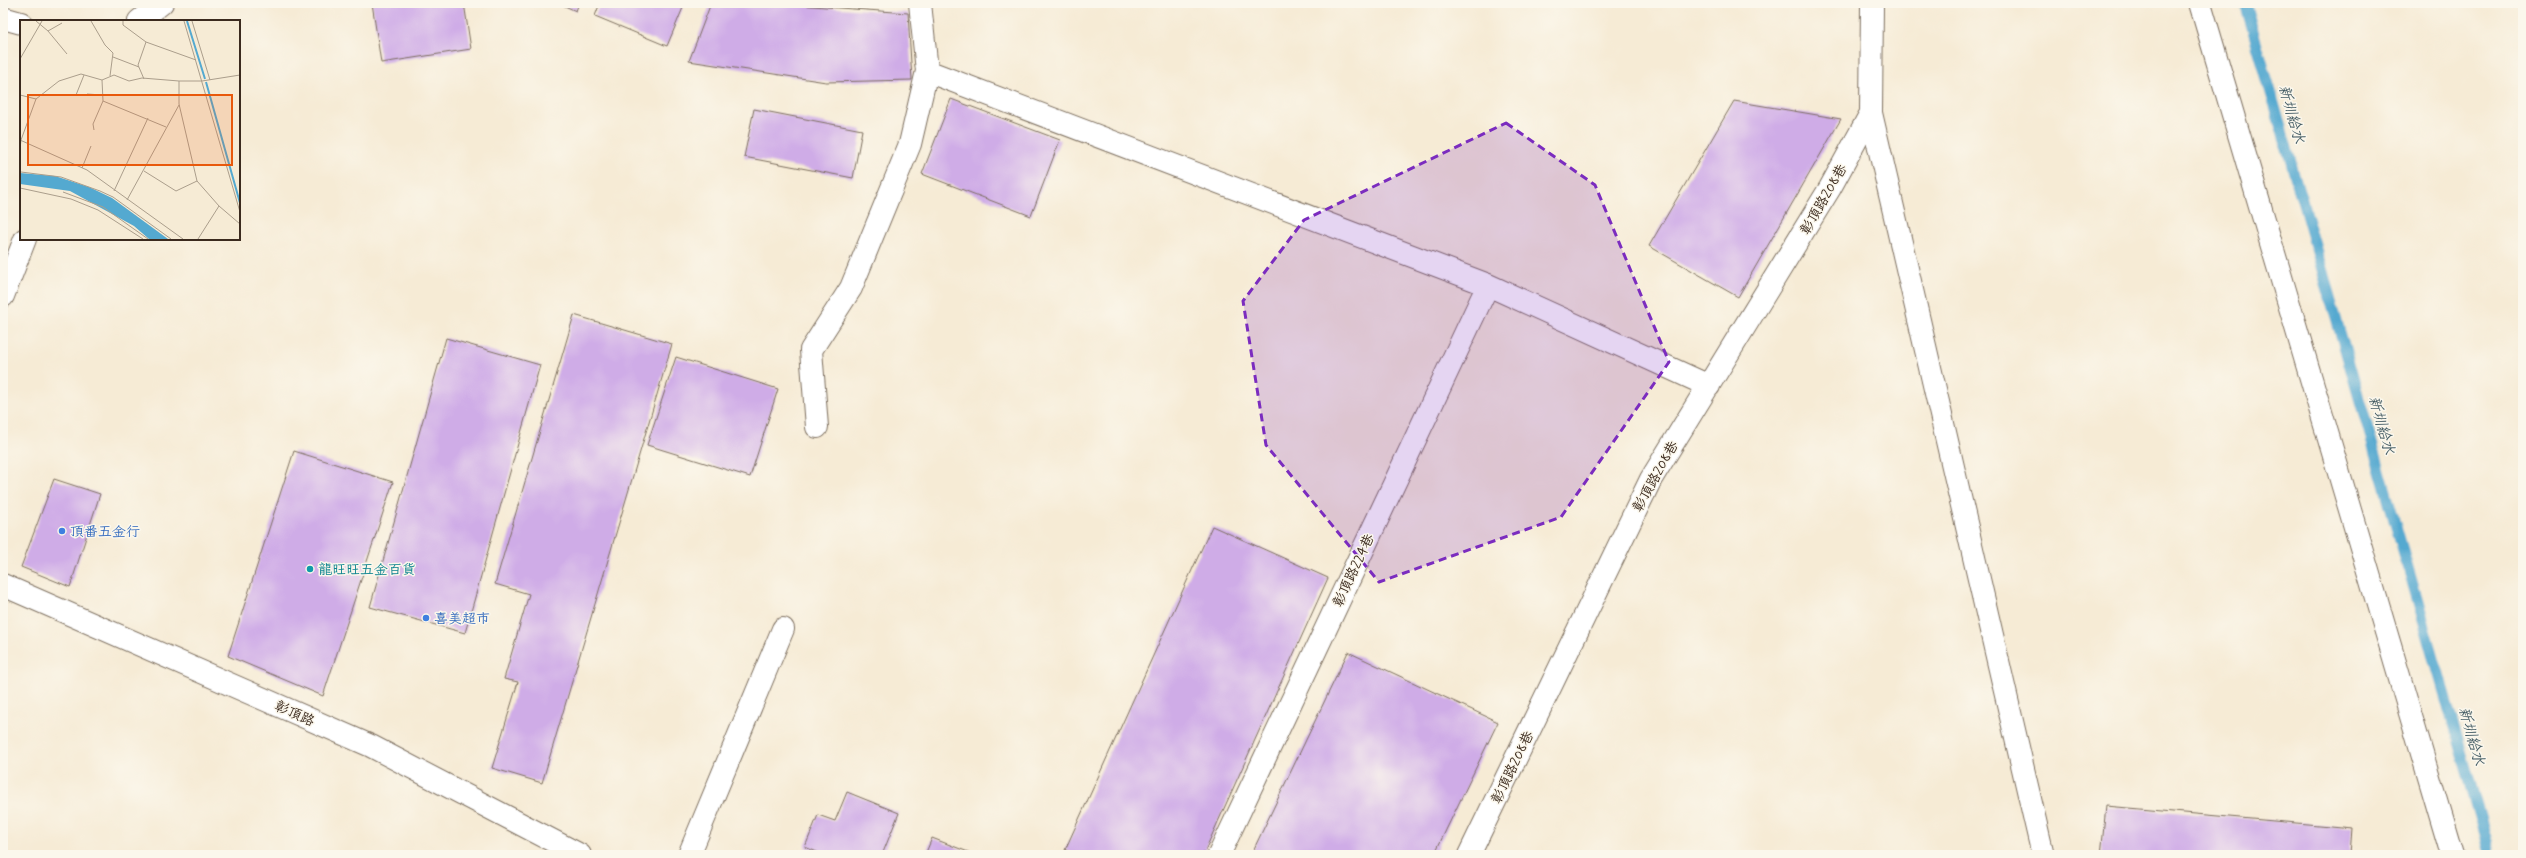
<svg xmlns="http://www.w3.org/2000/svg" width="2526" height="858" font-family="Mynerve,'LXGW WenKai TC',sans-serif">
  <rect width="100%" height="100%" fill="#fbf7ec"/>
  <filter id="ink" filterUnits="userSpaceOnUse"><feTurbulence type="fractalNoise" baseFrequency=".025" numOctaves="2"/><feDisplacementMap in="SourceGraphic" scale="8" xChannelSelector="R" yChannelSelector="G"/><feConvolveMatrix kernelMatrix="1 2 1 2 8 2 1 2 1" color-interpolation-filters="sRGB"/></filter>
  <filter id="wash" filterUnits="userSpaceOnUse"><feTurbulence type="fractalNoise" baseFrequency=".012" numOctaves="4" result="noise"/><feDisplacementMap in="SourceGraphic" scale="16" xChannelSelector="R" yChannelSelector="G"/><feGaussianBlur stdDeviation="0.9" result="paint"/><feColorMatrix in="noise" values="0 0 0 0 0 0 0 0 0 0 0 0 0 0 0 0 0 1.4 0 .05"/><feComposite in="paint" operator="in"/></filter>
  <g filter="url(#wash)">
    <rect width="100%" height="100%" fill="#f6ebd5"/>
    <g fill="none" stroke-linecap="round" stroke-linejoin="round">
      <path stroke="#54a9d0" stroke-width="11" d="M 2245,3 L 2491,855"/>
    </g>
    <g id="blocks">
      <path fill="#cface7" d="M 372,3 L 464,3 L 471,49 L 381,63 Z
        M 558,3 L 579,3 L 576,11 Z
        M 600,3 L 685,3 L 667,46 L 595,16 Z
        M 711,3 L 771,3 L 908,13 L 912,80 L 826,82 L 689,61 Z
        M 951,99 L 1060,140 L 1031,216 L 922,174 Z
        M 1734,101 L 1841,119 L 1738,297 L 1649,246 Z
        M 754,109 L 862,130 L 853,178 L 744,157 Z
        M 574,315 L 672,344 L 542,783 L 492,768 L 518,682 L 504,679 L 529,594 L 495,584 Z
        M 446,338 L 540,365 L 465,633 L 370,607 Z
        M 676,357 L 778,389 L 750,477 L 647,445 Z
        M 294,451 L 393,482 L 323,696 L 228,656 Z
        M 54,479 L 100,494 L 70,587 L 21,567 Z
        M 1212,526 L 1328,578 L 1203,855 L 1077,855 L 1065,850 Z
        M 1348,652 L 1498,722 L 1434,855 L 1251,855 Z
        M 847,792 L 899,813 L 882,855 L 824,855 L 805,847 L 818,815 L 835,821 Z
        M 2106,806 L 2352,828 L 2350,855 L 2101,855 Z
        M 932,838 L 976,855 L 925,855 Z"/>
    </g>
  </g>
  <g filter="url(#ink)">
    <use href="#blocks" fill-opacity="0" stroke="#7c6e5e" stroke-width="1"/>
    <g fill="none" stroke-linecap="round" stroke-linejoin="round">
      <defs>
        <path id="minor" d="M 1872,3 L 1871,113 L 2043,855
          M 2200,3 L 2452,855
          M 3,18 L 21,23
          M 139,21 L 162,3
          M 927,71 L 1488,285 L 1709,386
          M 3,296 L 25,239
          M 817,427 L 811,350 L 851,288 L 910,144 L 927,71 L 920,3
          M 3,585 L 371,746 L 580,855
          M 689,855 L 783,629
          M 1219,855 L 1488,285
          M 1469,855 L 1651,479 L 1830,188 L 1871,113"/>
      </defs>
      <use href="#minor" stroke="#7c6e5e" stroke-width="24"/>
      <use href="#minor" stroke="#fff" stroke-width="22"/>
    </g>
  </g>
  <path fill="#7b2cbf" fill-opacity="0.2" stroke="#7b2cbf" stroke-width="3" stroke-dasharray="8 5" stroke-linejoin="round" d="M 1506,123 L 1595,185 L 1669,362 L 1561,517 L 1379,582 L 1266,445 L 1243,301 L 1304,220 Z"/>
  <g fill="#3f7fe0" stroke="#fbf7ec" stroke-width="1.5">
    <circle cx="62" cy="531" r="4"/>
    <circle cx="426" cy="618" r="4"/>
  </g>
  <circle fill="#0f9aa8" stroke="#fbf7ec" stroke-width="1.5" cx="310" cy="569" r="4"/>
  <g text-anchor="middle" stroke-width="3" stroke-linejoin="round" paint-order="stroke">
    <g font-size="14" fill="#3b2a1e" stroke="#fbf7ec">
      <text transform="translate(1823 199) rotate(-60)" y="5">彰頂路208巷</text>
      <text transform="translate(1655 476) rotate(-61)" y="5">彰頂路208巷</text>
      <text transform="translate(1353 570) rotate(-65)" y="5">彰頂路224巷</text>
      <text transform="translate(295 713) rotate(24)" y="5">彰頂路</text>
      <text transform="translate(1512 767) rotate(-64)" y="5">彰頂路208巷</text>
    </g>
    <g font-size="14" fill="#366cbe" stroke="#fbf7ec" text-anchor="start">
      <text x="70" y="536">頂番五金行</text>
      <text x="434" y="623">喜美超市</text>
    </g>
    <g font-size="14" fill="#0d838f" stroke="#fbf7ec" text-anchor="start">
      <text x="318" y="574">龍旺旺五金百貨</text>
    </g>
    <g font-size="15" font-style="italic" fill="#455d65" stroke="#fbf7ec">
      <text transform="translate(2292 114) rotate(74)" y="5">新圳給水</text>
      <text transform="translate(2382 425) rotate(74)" y="5">新圳給水</text>
      <text transform="translate(2472 736) rotate(74)" y="5">新圳給水</text>
    </g>
  </g>
  <g transform="translate(20 20)">
    <rect width="220" height="220" fill="#f6ebd5"/>
    <path d="M 0,153 L 35,156 L 69,167 L 92,178 L 148,219 L 129,219 L 114,206 L 50,171 L 0,164 Z" fill="#54a9d0"/>
    <path fill="none" stroke="#54a9d0" stroke-width="2" d="M 167,1 L 185,59M 186,62 L 220,183"/>
    <path fill="none" stroke="#ab9e8c" stroke-width="1" d="M 16,1 L 28,11 L 42,3M 71,1 L 85,25 L 93,33 L 90,56M 103,1 L 103,5 L 126,22 L 176,40M 164,1 L 220,192M 172,1 L 190,60M 28,11 L 47,34M 93,37 L 119,47M 0,39 L 22,1M 124,59 L 118,45 L 126,22M 159,61 L 159,84 L 177,161 L 199,186 L 220,204M 67,74 L 82,75M 0,75 L 16,79M 56,75 L 64,55M 83,81 L 146,107M 74,110 L 73,104 L 83,81 L 82,60M 0,120 L 67,150 L 163,219M 0,129 L 1,120 L 16,79 L 39,61 L 61,54 L 82,60 L 94,55 L 109,61 L 122,58 L 159,61 L 182,61 L 220,55M 62,148 L 71,126M 124,151 L 156,171 L 177,161M 1,152 L 41,157 L 80,171 L 93,177 L 151,219M 0,168 L 51,179 L 78,190 L 123,219M 94,171 L 128,98M 43,172 L 83,187 L 128,219M 107,180 L 159,85M 178,219 L 199,186"/>
    <path fill="#e8590c" fill-opacity="0.15" stroke="#e8590c" stroke-width="2" d="M 8,75 L 212,75 L 212,145 L 8,145 Z"/>
    <rect width="220" height="220" fill="none" stroke="#3b2a1e" stroke-width="2"/>
  </g>
  <rect width="2526" height="858" fill="none" stroke="#fbf7ec" stroke-width="16"/>
</svg>
